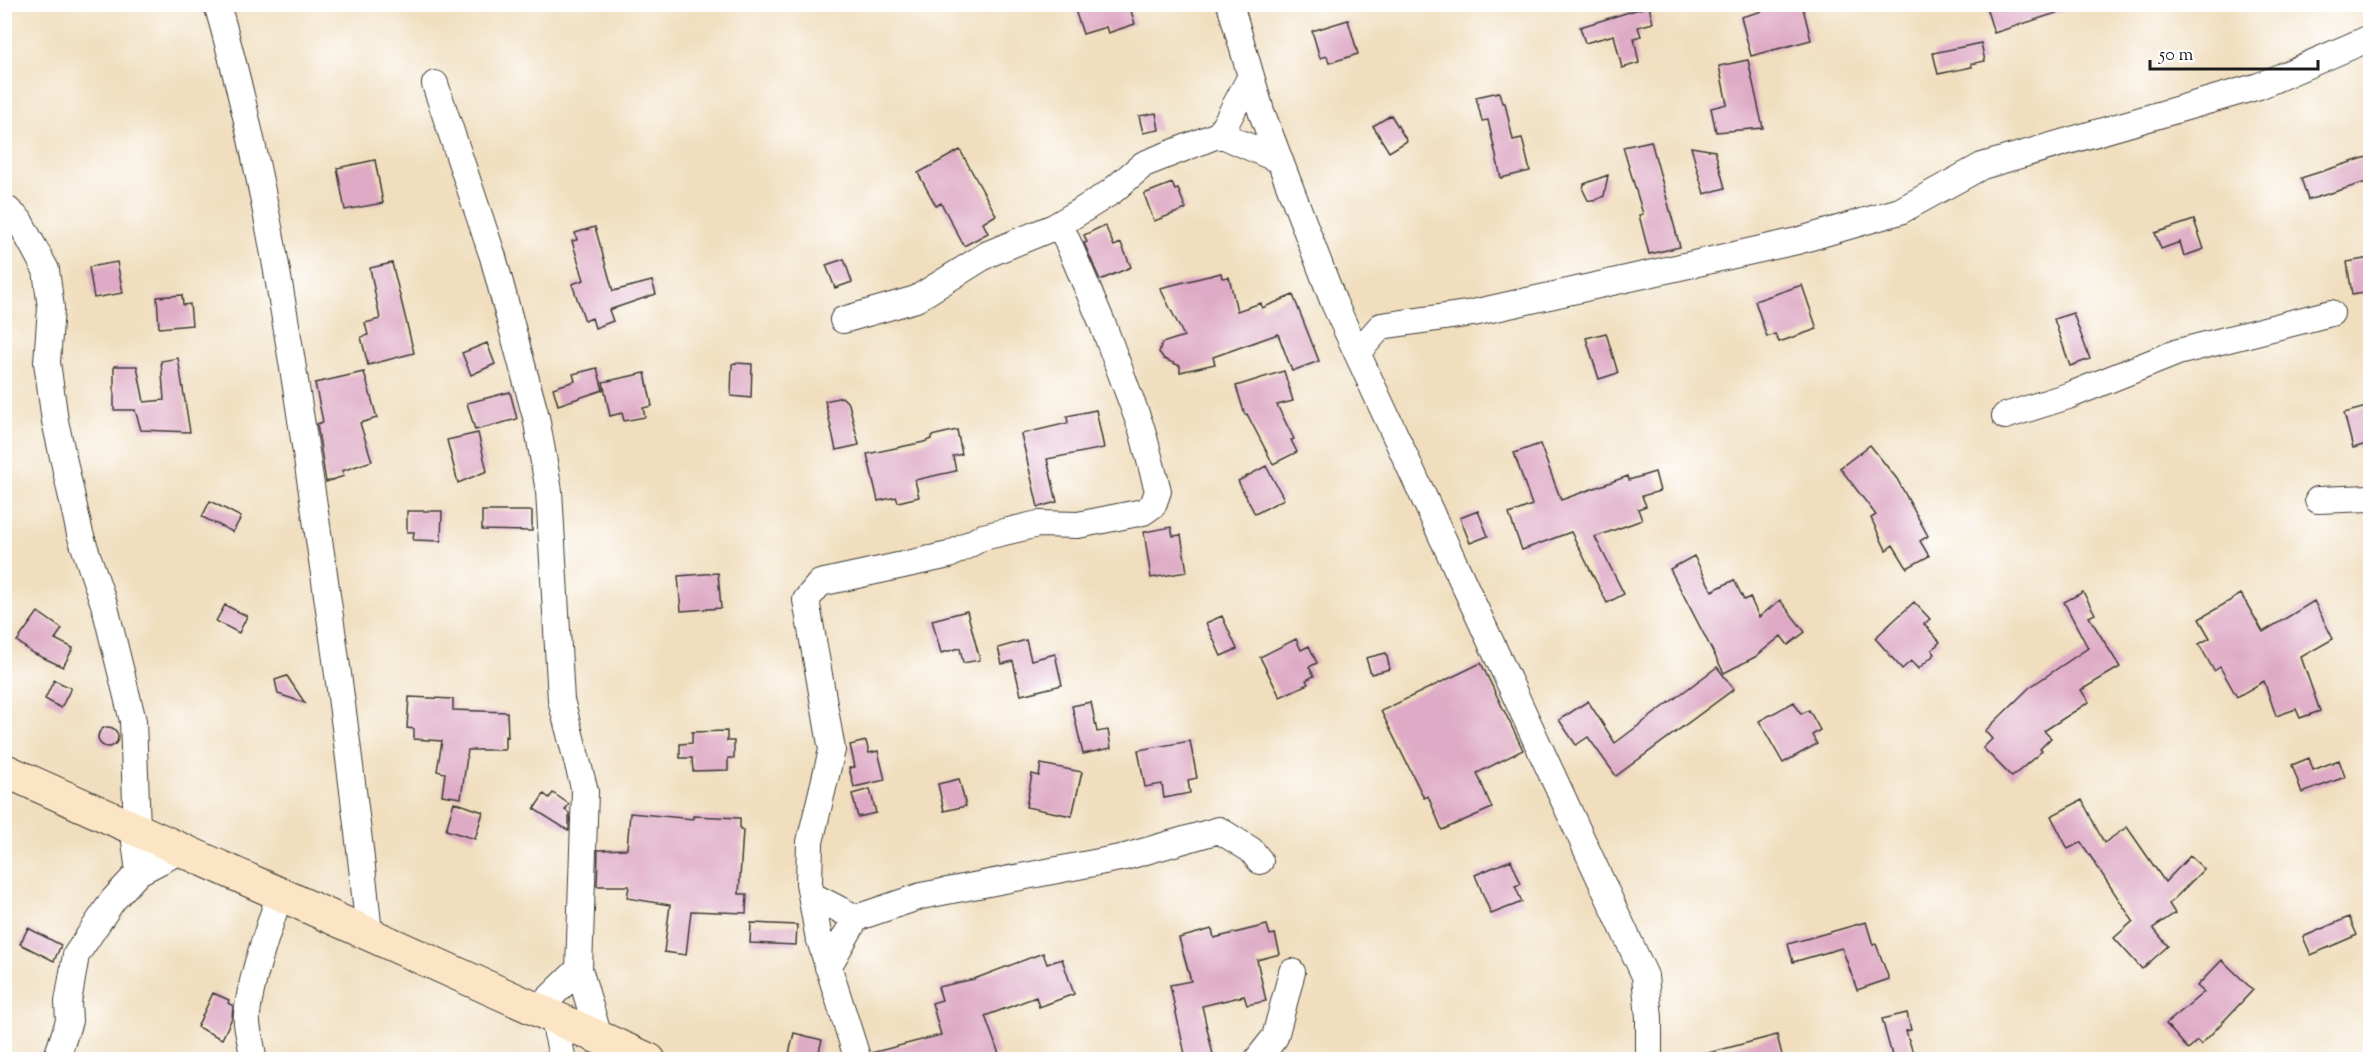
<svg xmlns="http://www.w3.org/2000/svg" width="2375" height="1064" font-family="'Sorts Mill Goudy',serif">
  <rect width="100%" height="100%" fill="#fff"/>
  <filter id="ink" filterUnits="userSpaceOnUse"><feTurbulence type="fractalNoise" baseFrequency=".0167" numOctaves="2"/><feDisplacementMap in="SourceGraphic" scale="12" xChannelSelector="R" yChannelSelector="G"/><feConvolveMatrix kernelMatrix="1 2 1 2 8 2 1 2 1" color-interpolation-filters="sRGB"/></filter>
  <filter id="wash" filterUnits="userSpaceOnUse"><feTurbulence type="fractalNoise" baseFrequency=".008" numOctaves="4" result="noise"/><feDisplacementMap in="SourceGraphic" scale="24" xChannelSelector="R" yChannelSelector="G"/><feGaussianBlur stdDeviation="1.35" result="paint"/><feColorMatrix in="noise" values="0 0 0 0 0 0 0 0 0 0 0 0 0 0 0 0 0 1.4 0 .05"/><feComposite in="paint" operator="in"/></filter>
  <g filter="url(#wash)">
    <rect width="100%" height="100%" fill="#f0debe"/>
    <g id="blocks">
      <path fill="#deaac5" d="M 1073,4 L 1129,4 L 1135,24 L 1108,33 L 1106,27 L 1083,34 Z
        M 1788,4 L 1802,4 L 1811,40 L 1751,56 L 1741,17 Z
        M 1985,4 L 2071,4 L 2072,8 L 1994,33 Z
        M 1649,6 L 1653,23 L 1638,27 L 1641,36 L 1634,38 L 1639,63 L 1622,68 L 1614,35 L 1585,43 L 1580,27 Z
        M 1348,20 L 1358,54 L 1329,63 L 1327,56 L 1320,58 L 1312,31 Z
        M 1981,43 L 1985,61 L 1971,64 L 1972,67 L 1938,74 L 1933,53 Z
        M 1748,60 L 1763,128 L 1716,132 L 1711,108 L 1727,104 L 1719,66 Z
        M 1499,92 L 1502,103 L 1505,103 L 1513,140 L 1522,138 L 1530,171 L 1501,178 L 1488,120 L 1482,121 L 1476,97 Z
        M 1156,113 L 1159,130 L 1143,133 L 1139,116 Z
        M 1391,115 L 1407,141 L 1389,152 L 1373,126 Z
        M 1651,141 L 1680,247 L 1649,254 L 1639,215 L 1643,214 L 1623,147 Z
        M 1691,147 L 1715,151 L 1725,188 L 1704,194 Z
        M 960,150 L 996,215 L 983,223 L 988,233 L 964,246 L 941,203 L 936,206 L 918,173 Z
        M 2370,156 L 2370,181 L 2308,200 L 2301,178 Z
        M 375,160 L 383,203 L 345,210 L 337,168 Z
        M 1608,175 L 1604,196 L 1594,201 L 1588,200 L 1583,190 L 1584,184 Z
        M 1172,183 L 1175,190 L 1178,189 L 1186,209 L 1154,221 L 1144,194 Z
        M 2194,220 L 2204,249 L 2184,256 L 2180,242 L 2161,249 L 2155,233 Z
        M 1105,225 L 1114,246 L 1121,243 L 1131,267 L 1100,280 L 1084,243 L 1087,242 L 1084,235 Z
        M 595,227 L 613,291 L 652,281 L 656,294 L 609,310 L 613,321 L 595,328 L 592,318 L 585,321 L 572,284 L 584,280 L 572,241 L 577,240 L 575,233 Z
        M 2370,258 L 2370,292 L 2352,295 L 2347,262 Z
        M 844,259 L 852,282 L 835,288 L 826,265 Z
        M 117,262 L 123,293 L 94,298 L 89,267 Z
        M 392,263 L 414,353 L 368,365 L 361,337 L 368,335 L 365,323 L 380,319 L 370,268 Z
        M 1221,273 L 1222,278 L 1229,277 L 1237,311 L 1261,303 L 1262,308 L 1293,295 L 1319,361 L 1292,371 L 1278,334 L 1213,357 L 1215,364 L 1180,372 L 1180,366 L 1164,359 L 1159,352 L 1162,343 L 1184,336 L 1160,288 Z
        M 1802,285 L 1817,329 L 1779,342 L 1775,334 L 1767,337 L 1755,301 Z
        M 182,295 L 183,305 L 190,304 L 192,325 L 159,328 L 157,297 Z
        M 2073,313 L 2090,359 L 2070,366 L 2054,319 Z
        M 1606,333 L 1618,373 L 1599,379 L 1586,338 Z
        M 487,343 L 495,364 L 471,375 L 462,353 Z
        M 178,358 L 190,432 L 141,430 L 135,410 L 114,410 L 114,366 L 137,366 L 144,402 L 164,400 L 161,361 Z
        M 735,363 L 752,364 L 751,398 L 731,396 L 732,364 Z
        M 597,368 L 603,390 L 558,405 L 553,388 L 575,381 L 573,374 Z
        M 1284,371 L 1293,401 L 1277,405 L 1294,439 L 1291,440 L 1297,452 L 1273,464 L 1247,414 L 1245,415 L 1236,386 Z
        M 364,372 L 377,418 L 360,423 L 372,461 L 342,471 L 344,476 L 326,482 L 317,424 L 323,422 L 315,383 Z
        M 645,373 L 652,406 L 643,408 L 645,417 L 624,421 L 622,413 L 610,416 L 603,382 Z
        M 510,392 L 517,419 L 475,430 L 467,403 Z
        M 842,397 L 849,404 L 859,445 L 836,450 L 825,401 Z
        M 2370,406 L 2370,443 L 2353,448 L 2344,413 Z
        M 1096,410 L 1104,448 L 1047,459 L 1057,502 L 1038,507 L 1021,434 L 1068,423 L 1067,416 Z
        M 957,430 L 962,454 L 953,456 L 956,471 L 915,480 L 919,497 L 898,502 L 896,497 L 878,501 L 867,454 L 924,442 L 931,439 L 931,436 Z
        M 478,433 L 487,471 L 458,483 L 447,440 Z
        M 1540,444 L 1561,500 L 1628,476 L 1629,480 L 1655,472 L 1660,491 L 1642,496 L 1646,506 L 1638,509 L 1642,520 L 1595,537 L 1624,594 L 1607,603 L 1571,532 L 1522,550 L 1509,514 L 1532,505 L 1514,453 Z
        M 1870,445 L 1897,479 L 1928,536 L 1920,541 L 1929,556 L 1907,568 L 1893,545 L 1886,550 L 1871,518 L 1876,515 L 1840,468 Z
        M 1266,466 L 1284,499 L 1255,514 L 1238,481 Z
        M 210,501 L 241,517 L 233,532 L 202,517 Z
        M 407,511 L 442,511 L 441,541 L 413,540 L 414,532 L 407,532 Z
        M 482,511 L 532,511 L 532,531 L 482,530 Z
        M 1478,511 L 1488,536 L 1470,543 L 1460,518 Z
        M 1171,527 L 1173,536 L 1181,535 L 1187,572 L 1151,578 L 1144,532 Z
        M 1694,556 L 1712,591 L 1734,580 L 1744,600 L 1750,597 L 1759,617 L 1780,600 L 1805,632 L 1788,645 L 1781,636 L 1755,657 L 1724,673 L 1670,569 Z
        M 718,573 L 721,608 L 681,611 L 678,576 Z
        M 2083,592 L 2095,614 L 2089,617 L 2120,667 L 2081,690 L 2089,702 L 2044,731 L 2051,738 L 2040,749 L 2042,751 L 2012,777 L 1983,748 L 1992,739 L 1985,731 L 2030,687 L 2088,648 L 2064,602 Z
        M 2241,594 L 2263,632 L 2314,601 L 2333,639 L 2301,657 L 2320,711 L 2300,718 L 2296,709 L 2276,716 L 2264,681 L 2237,697 L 2220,667 L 2214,671 L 2199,644 L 2210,638 L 2199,619 Z
        M 1914,602 L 1930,619 L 1924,624 L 1940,642 L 1932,650 L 1935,654 L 1918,669 L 1911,661 L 1902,669 L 1875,638 Z
        M 225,605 L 247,616 L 239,633 L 216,621 Z
        M 967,611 L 980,660 L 963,663 L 960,648 L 941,653 L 932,620 Z
        M 38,612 L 62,629 L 55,639 L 73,648 L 63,667 L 31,652 L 17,641 Z
        M 1222,616 L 1237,649 L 1221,656 L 1206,623 Z
        M 1296,639 L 1301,650 L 1309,646 L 1317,663 L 1309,667 L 1314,676 L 1306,680 L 1308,684 L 1280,697 L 1260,657 Z
        M 1026,640 L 1031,660 L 1055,654 L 1062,685 L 1021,695 L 1013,661 L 1002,664 L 998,648 Z
        M 1386,653 L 1390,669 L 1371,674 L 1366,658 Z
        M 1481,663 L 1523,750 L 1477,773 L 1492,808 L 1442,830 L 1428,796 L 1424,798 L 1381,711 Z
        M 1717,667 L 1734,689 L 1616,776 L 1588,737 L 1576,745 L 1559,720 L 1588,701 L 1615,743 Z
        M 287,676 L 305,703 L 278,694 L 275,680 Z
        M 54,680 L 71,688 L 61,708 L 45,699 Z
        M 409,697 L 453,699 L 453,710 L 507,712 L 508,737 L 505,736 L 505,750 L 468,750 L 461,798 L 442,795 L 445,773 L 437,771 L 442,741 L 414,739 L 414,729 L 407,728 Z
        M 1091,702 L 1097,732 L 1108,730 L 1111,748 L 1083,754 L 1072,706 Z
        M 1794,702 L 1801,714 L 1809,710 L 1820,730 L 1812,735 L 1817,744 L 1783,763 L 1759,721 Z
        M98 737a10 10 0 1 1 20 0a10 10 0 1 1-20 0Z
        M 727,731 L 727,741 L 734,741 L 734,758 L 728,758 L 728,770 L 693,771 L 692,758 L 680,758 L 680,744 L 692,743 L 692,732 Z
        M 866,741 L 869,753 L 878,751 L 885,780 L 854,787 L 849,768 L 855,767 L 850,745 Z
        M 1190,741 L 1197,778 L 1188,780 L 1190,793 L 1164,798 L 1162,784 L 1145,787 L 1138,750 Z
        M 2309,758 L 2313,770 L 2339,760 L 2345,777 L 2302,793 L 2292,765 Z
        M 1041,764 L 1082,772 L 1072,816 L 1026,807 L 1032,774 L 1039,776 Z
        M 959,779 L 966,806 L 944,811 L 938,784 Z
        M 870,789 L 876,813 L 858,817 L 852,794 Z
        M 553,793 L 569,804 L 565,810 L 569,813 L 569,831 L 534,809 L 544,794 L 549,798 Z
        M 2082,800 L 2104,843 L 2127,827 L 2165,882 L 2190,856 L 2204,869 L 2169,904 L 2175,913 L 2153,928 L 2168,946 L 2142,969 L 2114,938 L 2133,921 L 2081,842 L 2068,849 L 2051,816 Z
        M 454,802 L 483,812 L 475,839 L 446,830 Z
        M 630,813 L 693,819 L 693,816 L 740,818 L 740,829 L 743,830 L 739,894 L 747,894 L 746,913 L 691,911 L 686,955 L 664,952 L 670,905 L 627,898 L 629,886 L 597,886 L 598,850 L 627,849 Z
        M 1511,860 L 1521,884 L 1515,886 L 1522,902 L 1491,914 L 1475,875 Z
        M 2349,917 L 2357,935 L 2311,955 L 2303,937 Z
        M 1866,922 L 1873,945 L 1876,944 L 1889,979 L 1857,990 L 1842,948 L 1793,962 L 1788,944 Z
        M 751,923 L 797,925 L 796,945 L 750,943 Z
        M 1267,925 L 1270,935 L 1275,934 L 1280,954 L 1257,960 L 1266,1001 L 1247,1005 L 1244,996 L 1202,1006 L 1214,1059 L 1186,1059 L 1170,985 L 1191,981 L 1179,938 L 1212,929 L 1214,938 Z
        M 28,928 L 61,945 L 54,961 L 20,944 Z
        M 1043,953 L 1047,964 L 1062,959 L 1074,994 L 1039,1007 L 1036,997 L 985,1016 L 999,1054 L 984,1059 L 873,1059 L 871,1053 L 941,1035 L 932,1003 L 942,1000 L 938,987 L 974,979 Z
        M 2222,960 L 2253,990 L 2201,1045 L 2197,1041 L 2188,1049 L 2166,1024 L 2204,992 L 2197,986 Z
        M 213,993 L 229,1000 L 228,1003 L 233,1006 L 232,1018 L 222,1039 L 197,1027 Z
        M 1907,1013 L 1911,1030 L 1906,1031 L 1915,1059 L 1893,1059 L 1882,1019 Z
        M 794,1033 L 822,1040 L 817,1059 L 789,1054 Z
        M 1777,1035 L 1783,1059 L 1708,1059 L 1708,1053 Z"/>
    </g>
  </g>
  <g filter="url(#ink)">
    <use href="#blocks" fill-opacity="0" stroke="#3c3934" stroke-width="1.5"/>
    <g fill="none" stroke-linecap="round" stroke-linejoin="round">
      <defs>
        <path id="street" d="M 217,4 C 260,153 284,306 307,459 C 331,617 353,775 369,933
          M 1230,4 L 1261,111 L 1334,303 L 1645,976 L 1649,1018 L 1649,1060
          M 1251,76 L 1220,134 L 1279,160
          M 435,84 L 493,257 L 536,417 L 549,491 L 561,700 L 585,791 L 579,969
          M 8,210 L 19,220 L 46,270 L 51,308 L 47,362 L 55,421 L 80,534 L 105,607 L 133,721 L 137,828
          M 843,320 L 916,299 L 988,254 L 1054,227 L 1076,214 L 1111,192 L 1144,164 L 1220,134
          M 1357,353 L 1381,326 L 1473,313 L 1797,241 L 1900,211 L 1982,166 L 2259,86 L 2370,38
          M 2005,416 L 2068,396 L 2178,352 L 2331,313
          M 2318,500 L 2370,498
          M 133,826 L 139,872 L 183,849
          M 811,895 L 856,918 L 828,967
          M 856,918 L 921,896 L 1125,857 L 1219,830 L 1251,850 L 1260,861
          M 538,1009 L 579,969 L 599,1037
          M 553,1016 L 563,1060
          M 56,1060 L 69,1021 L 68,1002 L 76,955 L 113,900 L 139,872
          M 253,1060 C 253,1044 245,1029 247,1014 C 252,973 268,932 280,893
          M 858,1060 L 818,934 L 809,883 L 810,842 L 832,750 L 806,600 L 820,583 L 949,555 L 983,537 L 1038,524 L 1078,525 L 1143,512 L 1153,505 L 1158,491 L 1142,430 L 1103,325 L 1060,224
          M 1257,1060 L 1275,1037 L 1292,972"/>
        <path id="secondary" d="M 4,770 L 649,1060"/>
      </defs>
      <use href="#street" stroke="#3c3934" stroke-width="28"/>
      <use href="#secondary" stroke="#3c3934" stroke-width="35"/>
      <use href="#street" stroke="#fff" stroke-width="26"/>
      <use href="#secondary" stroke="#fce5c4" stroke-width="33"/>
    </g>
  </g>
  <rect width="2375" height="1064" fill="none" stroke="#fff" stroke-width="24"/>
  <path d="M2150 60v9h168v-9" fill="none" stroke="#1c1c1c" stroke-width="3"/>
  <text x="2159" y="60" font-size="18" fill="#1c1c1c" stroke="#ffffff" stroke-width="4.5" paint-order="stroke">50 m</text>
</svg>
